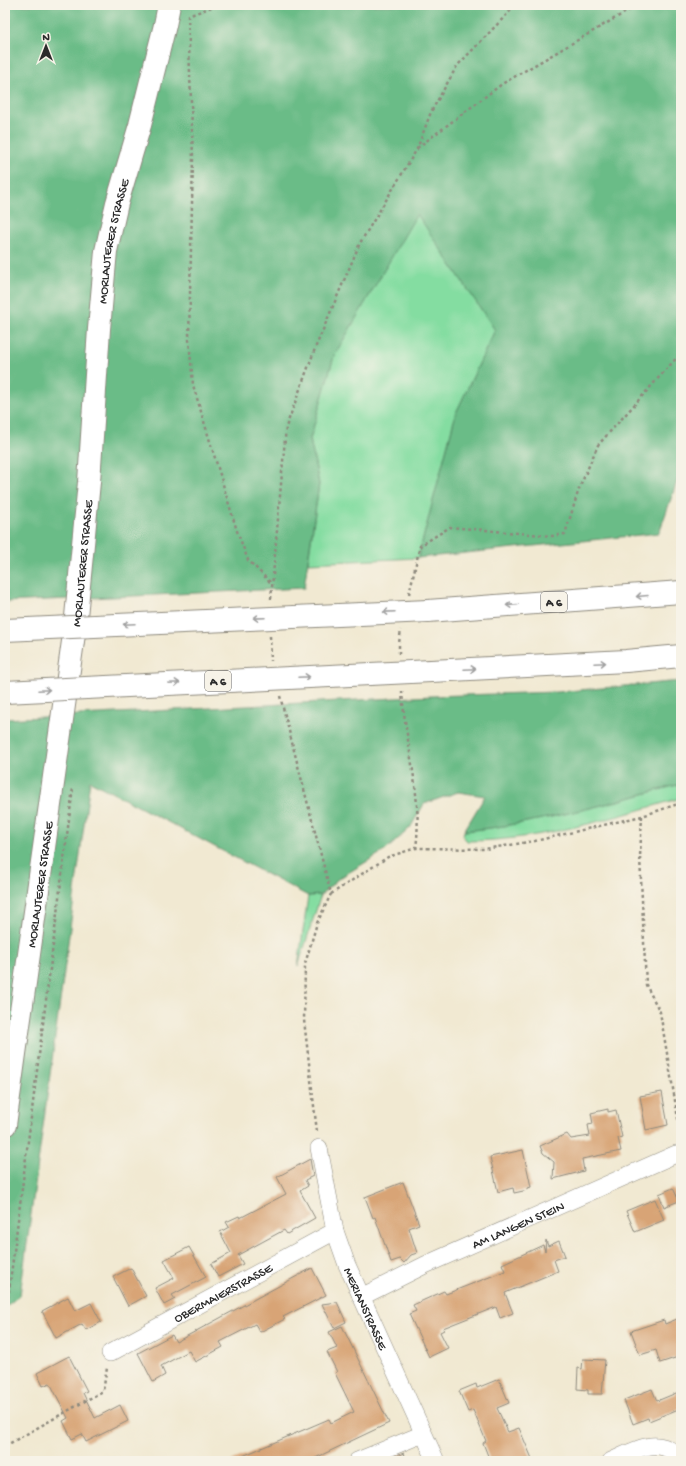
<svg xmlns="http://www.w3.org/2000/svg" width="686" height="1466" font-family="'Gochi Hand',sans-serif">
  <rect width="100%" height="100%" fill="#f7f3e8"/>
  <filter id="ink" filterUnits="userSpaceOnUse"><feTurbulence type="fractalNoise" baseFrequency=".025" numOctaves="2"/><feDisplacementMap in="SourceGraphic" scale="8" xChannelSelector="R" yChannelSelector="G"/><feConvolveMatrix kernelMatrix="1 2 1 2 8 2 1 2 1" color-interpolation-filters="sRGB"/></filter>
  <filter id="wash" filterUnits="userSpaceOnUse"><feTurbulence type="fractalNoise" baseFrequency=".012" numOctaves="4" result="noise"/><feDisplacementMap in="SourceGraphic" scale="16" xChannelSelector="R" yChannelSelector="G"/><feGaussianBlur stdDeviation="0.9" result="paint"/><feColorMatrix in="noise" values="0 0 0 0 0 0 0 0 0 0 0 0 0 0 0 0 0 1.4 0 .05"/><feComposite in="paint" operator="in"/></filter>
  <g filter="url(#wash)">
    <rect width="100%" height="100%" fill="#f1e9d2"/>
    <path fill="#84dda1" stroke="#588466" d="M 417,213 L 495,330 L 456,413 L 418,558 L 308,563 L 319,484 L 310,439 L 334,356 Z
      M 681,784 L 681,798 C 612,818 540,841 467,841 L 463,836 L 464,831 C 538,824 609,803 681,784 Z
      M 321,895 L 298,966 L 308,896 Z"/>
    <path fill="#6bbc87" stroke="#4b7459" d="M 5,5 L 681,5 L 681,470 L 659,533 L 418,558 L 456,413 L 495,330 L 417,214 L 334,356 L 310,439 L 319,484 L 304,588 L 5,602 Z
      M 681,681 L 681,784 C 609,803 538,824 464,831 L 485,796 L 458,792 L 424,804 L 410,828 L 386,850 L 338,879 L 321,895 L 308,896 L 90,781 L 20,1295 L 5,1307 L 5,719 L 432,696 L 557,692 Z"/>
    <g id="blocks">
      <path fill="#d8a476" d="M 662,1092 L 668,1125 L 646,1130 L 640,1096 Z
        M 608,1109 L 608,1112 L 616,1110 L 622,1137 L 618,1138 L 621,1151 L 582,1159 L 584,1171 L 553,1179 L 554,1162 L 543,1153 L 540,1146 L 567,1134 L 571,1139 L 590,1136 L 588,1125 L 593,1124 L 591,1113 Z
        M 523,1150 L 531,1187 L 528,1188 L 528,1190 L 514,1193 L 513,1188 L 498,1192 L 490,1157 Z
        M 310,1159 L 313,1176 L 305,1180 L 308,1186 L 300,1191 L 315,1218 L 287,1234 L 284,1230 L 238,1255 L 243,1264 L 218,1277 L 211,1264 L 231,1253 L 220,1232 L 229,1227 L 226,1222 L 239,1216 L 240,1218 L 286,1194 L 277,1177 Z
        M 403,1182 L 419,1224 L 409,1228 L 417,1253 L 411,1255 L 404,1263 L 400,1259 L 391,1262 L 375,1217 L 373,1218 L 365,1197 Z
        M 673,1188 L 679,1201 L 664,1207 L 659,1194 Z
        M 655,1199 L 664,1220 L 635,1232 L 626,1211 Z
        M 546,1240 L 548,1246 L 559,1241 L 565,1256 L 554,1260 L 558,1271 L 505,1293 L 513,1313 L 500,1318 L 496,1307 L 443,1328 L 444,1330 L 440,1332 L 448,1348 L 429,1357 L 409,1314 L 416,1311 L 413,1305 L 444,1291 L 446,1294 L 505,1271 L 502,1264 L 543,1245 L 545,1251 Z
        M 189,1247 L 206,1277 L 172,1295 L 175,1299 L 164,1305 L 155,1288 L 174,1278 L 164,1260 Z
        M 131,1268 L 146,1296 L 128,1306 L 113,1277 Z
        M 312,1268 L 326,1295 L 283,1317 L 285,1319 L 260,1332 L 255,1324 L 220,1342 L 223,1347 L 195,1362 L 189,1351 L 161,1366 L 165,1375 L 153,1382 L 138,1353 L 172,1335 L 176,1342 Z
        M 68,1297 L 75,1311 L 91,1303 L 101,1322 L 86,1330 L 82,1324 L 56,1338 L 42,1311 Z
        M 337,1302 L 346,1322 L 334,1328 L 322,1304 Z
        M 677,1319 L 681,1330 L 681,1356 L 660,1363 L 656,1350 L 640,1355 L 631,1331 L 664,1320 L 665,1324 Z
        M 342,1326 L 389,1423 L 309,1461 L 231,1461 L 329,1419 L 331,1423 L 354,1412 L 335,1373 L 337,1372 L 327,1352 L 337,1348 L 329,1332 Z
        M 69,1356 L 87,1391 L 83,1393 L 95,1418 L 120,1405 L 128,1421 L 86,1442 L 82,1434 L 72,1439 L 63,1421 L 68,1418 L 50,1383 L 43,1386 L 37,1373 Z
        M 583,1359 L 605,1360 L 602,1394 L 588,1394 L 588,1390 L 577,1389 L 578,1368 L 582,1369 Z
        M 499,1379 L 509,1403 L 497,1408 L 508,1432 L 519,1428 L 533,1461 L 490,1461 L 483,1443 L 486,1441 L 473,1410 L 468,1412 L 459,1391 L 476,1384 L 477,1388 Z
        M 652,1389 L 657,1401 L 681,1391 L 681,1408 L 649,1421 L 648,1418 L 633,1424 L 624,1400 Z
        M 404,1453 L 407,1461 L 383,1461 Z"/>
    </g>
  </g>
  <g filter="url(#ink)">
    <use href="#blocks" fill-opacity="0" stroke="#8e8a7e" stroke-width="1"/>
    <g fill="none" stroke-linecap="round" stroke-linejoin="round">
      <defs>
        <g id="street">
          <path id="s1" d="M 319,1148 L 335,1231 L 347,1265 L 436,1461"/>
          <path id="s2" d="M 361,1297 L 425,1265 L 676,1154"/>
          <path id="s3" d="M 110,1353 L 335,1231"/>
          <path d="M 357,1461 L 423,1434"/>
          <path d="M 611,1461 C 630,1453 653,1437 673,1452 C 676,1455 679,1456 681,1461"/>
        </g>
        <g id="secondary">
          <path id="s4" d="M 5,1125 L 75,627 L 89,482 L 99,329 L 106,251 L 117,203 L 140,125 L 165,25 L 169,5"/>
        </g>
        <path id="highway" d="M 428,611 L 681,592
          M 431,671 L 626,661 L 681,656"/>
      </defs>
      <use href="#street" stroke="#8e8a7e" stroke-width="18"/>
      <use href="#secondary" stroke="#8e8a7e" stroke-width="24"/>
      <use href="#highway" stroke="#8e8a7e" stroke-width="24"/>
      <path stroke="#8e8a7e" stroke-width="2.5" stroke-dasharray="3 3" stroke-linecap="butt" d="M 217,5 L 188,16 L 193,158 L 189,339 L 193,385 L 237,531 L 248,560 L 271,583
        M 417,148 L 502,84 L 638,5
        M 409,594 L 420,546 L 450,527 L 552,536 L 565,534 L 579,489 L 598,445 L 681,353
        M 271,599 L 286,427 L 316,346 L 360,243 L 417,149 L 431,112 L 457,66 L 516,5
        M 270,636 L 271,661
        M 399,654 L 399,643 L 401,630
        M 402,691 C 405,744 423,795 416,848
        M 280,696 L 331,894 L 317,923 L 305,964 L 304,1020 L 317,1132
        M 642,816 L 640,857 L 646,985 L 660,1012 L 681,1136
        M 331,894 L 388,857 L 416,848 L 485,849 L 535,841 L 642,816 L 681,803
        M 5,1322 L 73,788
        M 5,1446 L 103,1391 L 107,1368"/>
      <use href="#street" stroke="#fff" stroke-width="17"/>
      <use href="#secondary" stroke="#fff" stroke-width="22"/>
      <use href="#highway" stroke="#fff" stroke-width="22"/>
      <defs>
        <path id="highway-bridge" d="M 5,630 L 428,611
          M 5,692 L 431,671"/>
      </defs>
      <use href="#highway-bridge" stroke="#8e8a7e" stroke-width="24" stroke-linecap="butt"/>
      <use href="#highway-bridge" stroke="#fff" stroke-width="22"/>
    </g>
    <defs><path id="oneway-shaft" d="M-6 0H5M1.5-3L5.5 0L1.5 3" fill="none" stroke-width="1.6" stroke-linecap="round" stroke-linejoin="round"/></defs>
    <g stroke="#a0a0a0">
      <use href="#oneway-shaft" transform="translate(642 596) rotate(175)"/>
      <use href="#oneway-shaft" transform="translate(512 605) rotate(176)"/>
      <use href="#oneway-shaft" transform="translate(389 612) rotate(178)"/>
      <use href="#oneway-shaft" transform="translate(259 618) rotate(178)"/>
      <use href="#oneway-shaft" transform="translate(129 624) rotate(177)"/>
      <use href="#oneway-shaft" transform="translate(600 663) rotate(-3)"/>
      <use href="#oneway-shaft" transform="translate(470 669) rotate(-3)"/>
      <use href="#oneway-shaft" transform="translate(304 677) rotate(-3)"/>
      <use href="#oneway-shaft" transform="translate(174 683) rotate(-3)"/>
      <use href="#oneway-shaft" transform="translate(44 690) rotate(-3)"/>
    </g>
  </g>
  <g text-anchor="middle" stroke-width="3" stroke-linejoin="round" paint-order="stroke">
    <g fill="#f7f3e8" stroke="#686764" stroke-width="1">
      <rect x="541" y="592" width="26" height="20" rx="3"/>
      <rect x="205" y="671" width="26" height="20" rx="3"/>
    </g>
    <g font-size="12" font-weight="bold" fill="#2b2b2b">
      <text x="554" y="606">A 6</text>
      <text x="218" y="685">A 6</text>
    </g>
    <g font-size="13" fill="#2b2b2b" stroke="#f7f3e8">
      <text dy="5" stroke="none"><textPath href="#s4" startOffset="891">MORLAUTERER STRASSE</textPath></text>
      <text dy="5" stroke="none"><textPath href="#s4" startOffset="567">MORLAUTERER STRASSE</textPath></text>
      <text dy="5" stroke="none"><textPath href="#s4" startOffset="243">MORLAUTERER STRASSE</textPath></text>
      <text dy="5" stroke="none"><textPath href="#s2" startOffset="173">AM LANGEN STEIN</textPath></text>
      <text dy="5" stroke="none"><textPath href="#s3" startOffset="128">OBERMAIERSTRASSE</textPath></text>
      <text dy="5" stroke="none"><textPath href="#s1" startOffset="168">MERIANSTRASSE</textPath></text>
    </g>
  </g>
  <rect width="686" height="1466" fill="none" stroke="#f7f3e8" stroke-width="20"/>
  <g transform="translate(46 46)" stroke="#f7f3e8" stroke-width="3" paint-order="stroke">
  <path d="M0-3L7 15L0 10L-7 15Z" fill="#2b2b2b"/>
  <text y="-6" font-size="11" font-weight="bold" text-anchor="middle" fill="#2b2b2b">N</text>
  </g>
</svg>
